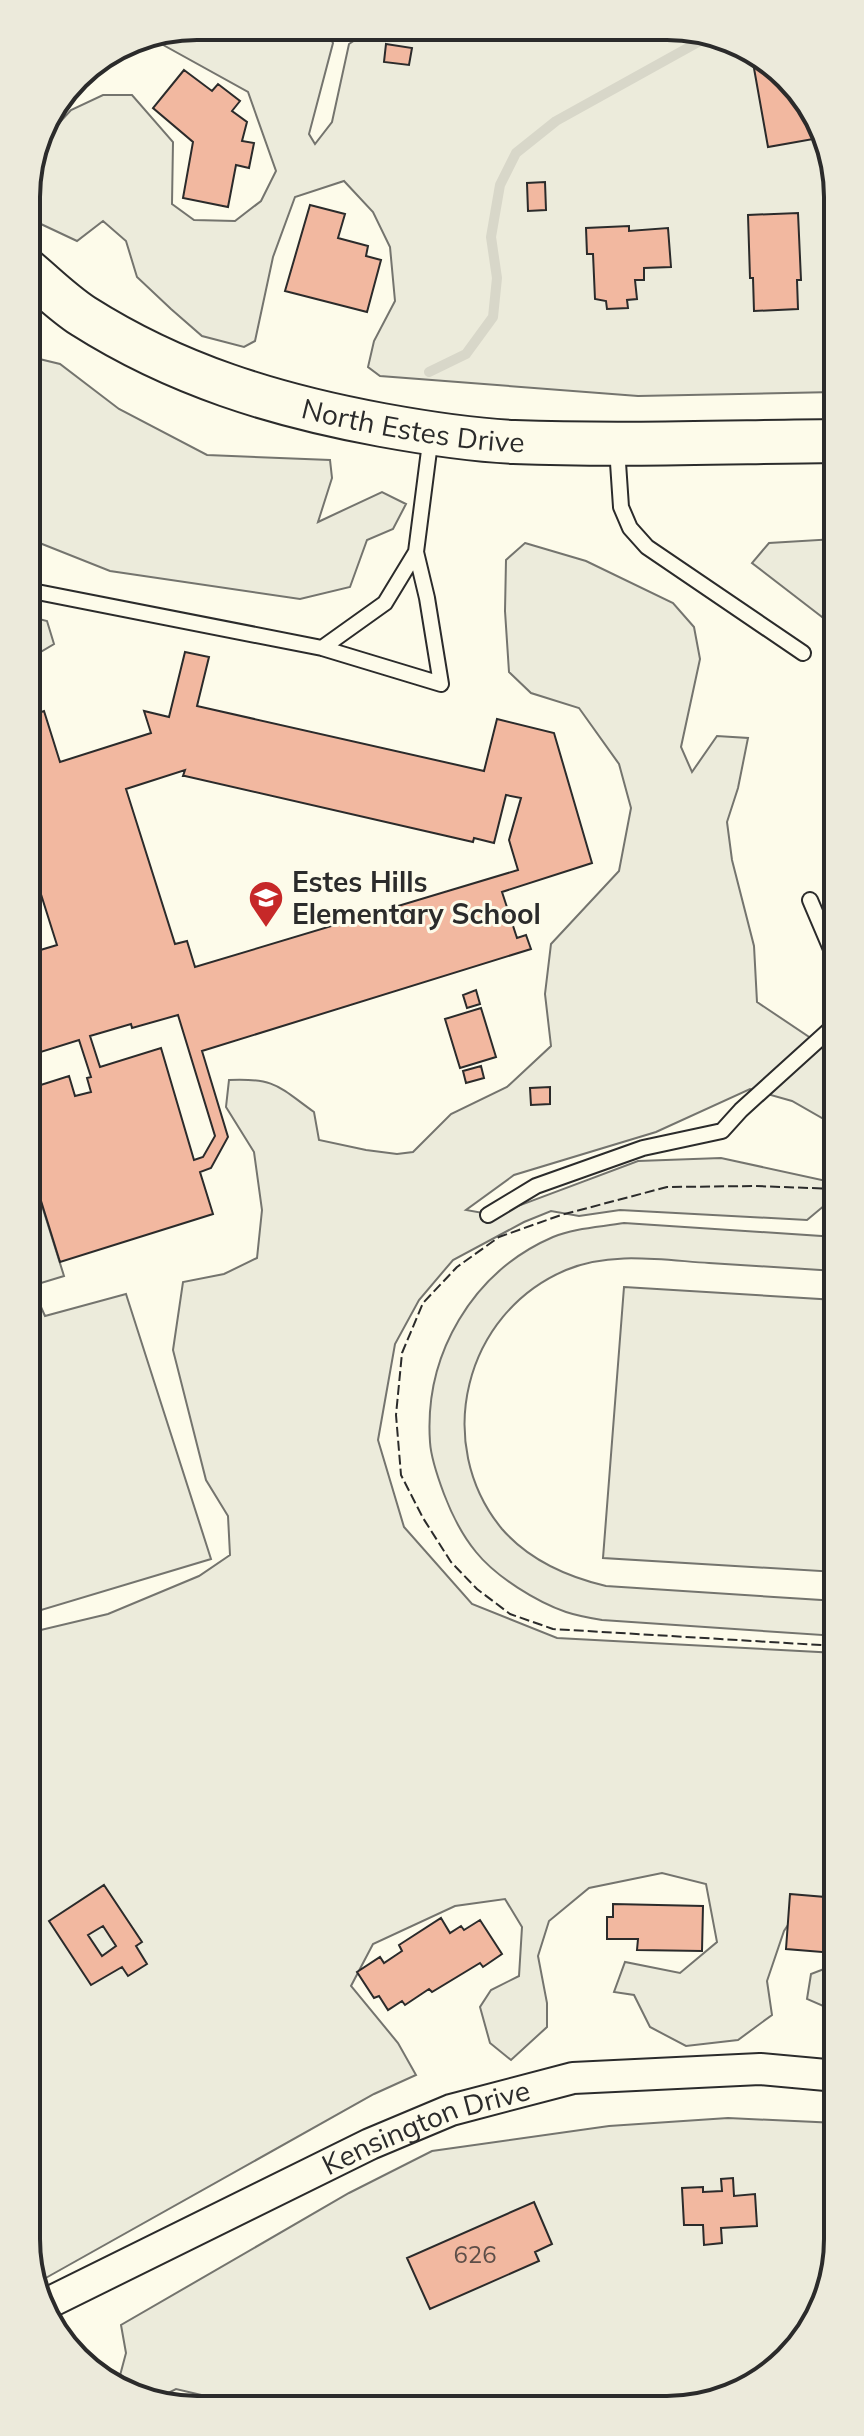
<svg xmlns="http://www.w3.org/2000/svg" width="864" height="2436" font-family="Mulish,sans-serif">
  <rect width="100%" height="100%" fill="#fdfbea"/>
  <path fill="#ecebdb" stroke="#74746e" stroke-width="2" d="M 197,26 L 320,27 L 327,31 L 333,43 L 309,134 L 315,144 L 332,122 L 349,44 L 375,27 L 701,29 L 788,76 L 835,163 L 835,392 L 638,396 L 380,376 L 368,367 L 374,341 L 395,301 L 390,247 L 373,212 L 344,181 L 295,197 L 273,257 L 255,341 L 244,347 L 202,336 L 171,309 L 137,277 L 126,241 L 103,221 L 77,241 L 26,217 L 26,185 L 36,148 L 71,110 L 103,95 L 132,95 L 173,142 L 172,204 L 194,220 L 235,221 L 261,201 L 276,171 L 248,92 L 147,36 Z
    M 27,356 L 60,364 L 119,409 L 207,455 L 330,460 L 332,478 L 318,522 L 382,492 L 406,504 L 393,529 L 367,540 L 350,587 L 300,599 L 110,571 L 27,538 Z
    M 835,539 L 835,627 L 752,563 L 769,543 Z
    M 525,543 L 586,561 L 673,603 L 694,627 L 700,659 L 681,747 L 692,772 L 717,736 L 748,738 L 738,788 L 727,822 L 732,860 L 754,946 L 757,1002 L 836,1055 L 836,1126 L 792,1101 L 750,1089 L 656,1132 L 514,1175 L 466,1210 L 494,1215 L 638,1161 L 721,1158 L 831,1182 L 825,1205 L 807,1220 L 620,1210 L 579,1216 L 551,1211 L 524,1222 L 453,1260 L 419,1300 L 395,1344 L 378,1440 L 404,1527 L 472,1604 L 557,1638 L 837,1653 L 837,1910 L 798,1910 L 784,1931 L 767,1981 L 772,2015 L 738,2040 L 686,2046 L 650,2027 L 634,1995 L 614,1992 L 625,1962 L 680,1973 L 717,1942 L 706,1884 L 662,1873 L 589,1888 L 549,1921 L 538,1956 L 547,2003 L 547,2027 L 511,2060 L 490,2043 L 480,2007 L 491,1990 L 519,1976 L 522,1927 L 505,1899 L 455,1906 L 373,1944 L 351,1986 L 398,2043 L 416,2075 L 374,2094 L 35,2284 L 29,2273 L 28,1633 L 108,1614 L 199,1576 L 230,1555 L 228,1516 L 206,1480 L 173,1350 L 183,1282 L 224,1274 L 257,1258 L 262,1210 L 254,1152 L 226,1107 L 229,1080 C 275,1078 278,1086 314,1112 L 319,1140 L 366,1150 L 397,1154 L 413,1152 L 451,1114 L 507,1087 L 551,1046 L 545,994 L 551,944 L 619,871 L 631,808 L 619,764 L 579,708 L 531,693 L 509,672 L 505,611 L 506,560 Z
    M 27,616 L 47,621 L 54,644 L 27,660 Z
    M 28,1161 L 64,1276 L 28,1287 Z
    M 624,1223 L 836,1237 L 836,1271 C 794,1268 752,1266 709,1263 C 662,1260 610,1251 566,1270 C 464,1313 432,1444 502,1529 C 529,1560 568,1577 606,1586 L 837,1601 L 837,1636 L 602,1620 C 590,1618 578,1616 566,1612 C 537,1602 496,1577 476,1552 C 462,1535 452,1515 444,1494 C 438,1478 431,1459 430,1442 C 424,1355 472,1272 553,1237 C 574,1228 601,1227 624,1223 Z
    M 624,1287 L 836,1300 L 837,1572 L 603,1558 Z
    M 126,1294 L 211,1559 L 28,1614 L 28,1298 L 36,1296 L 45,1316 Z
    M 837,1964 L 837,2012 L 807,1999 L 811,1974 Z
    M 728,2118 L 837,2123 L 838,2250 L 796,2351 L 701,2407 L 234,2407 L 231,2402 L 176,2389 L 152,2401 L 118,2383 L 126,2353 L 121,2325 L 349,2193 L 432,2151 L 609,2126 Z"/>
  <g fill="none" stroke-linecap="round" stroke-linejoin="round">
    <path stroke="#d8d7c9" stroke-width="10" d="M 429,372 L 466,354 L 493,317 L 497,278 L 491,237 L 500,185 L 516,153 L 556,121 L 711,35"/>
  </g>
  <path fill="#f2b8a0" stroke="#2b2b2b" stroke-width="2" fill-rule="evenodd" d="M 386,44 L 412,48 L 409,65 L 384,62 Z
    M 752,57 L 788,76 L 818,132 L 819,138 L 768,147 Z
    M 184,70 L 212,91 L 218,84 L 240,101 L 232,111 L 247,122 L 242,141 L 254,143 L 249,168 L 236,165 L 228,207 L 183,198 L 193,142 L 153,108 Z
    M 545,182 L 546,210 L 528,211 L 527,183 Z
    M 310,205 L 345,214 L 338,238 L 368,246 L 366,256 L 381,260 L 367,312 L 285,291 Z
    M 798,213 L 801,280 L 797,280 L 798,309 L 754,311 L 753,278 L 750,278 L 748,215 Z
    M 629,226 L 629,231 L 668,228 L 671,267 L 644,268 L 644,280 L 635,280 L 637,299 L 627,300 L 628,308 L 607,309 L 606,301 L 595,299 L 593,254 L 587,254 L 586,228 Z
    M 185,652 L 209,657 L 197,706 L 484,771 L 497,719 L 554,733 L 592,863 L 502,892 L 517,938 L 526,935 L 531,949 L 202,1051 L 228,1137 L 211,1168 L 200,1172 L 213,1214 L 60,1262 L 28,1159 L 28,1089 L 69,1076 L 75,1096 L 91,1092 L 87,1078 L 91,1077 L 79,1040 L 28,1056 L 27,954 L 57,945 L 27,850 L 27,717 L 44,711 L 60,762 L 151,733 L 144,711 L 169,717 ZM 185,770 L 183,776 L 185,776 L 473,842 L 474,838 L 494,843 L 506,795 L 521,798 L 509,840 L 518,870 L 195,967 L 187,941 L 175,944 L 126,789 ZM 178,1015 L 215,1136 L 203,1157 L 194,1160 L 161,1048 L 100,1067 L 90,1036 L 131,1024 L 132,1028 Z
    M 476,990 L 480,1004 L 467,1008 L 463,995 Z
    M 481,1008 L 496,1057 L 460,1068 L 445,1019 Z
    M 481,1066 L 484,1078 L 466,1083 L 463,1071 Z
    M 550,1087 L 550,1104 L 531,1105 L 530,1088 Z
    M 104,1885 L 142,1942 L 136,1946 L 147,1964 L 128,1976 L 122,1967 L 91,1985 L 49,1921 ZM 103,1926 L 116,1946 L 102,1956 L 88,1935 Z
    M 790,1894 L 837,1898 L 837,1937 L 835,1937 L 834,1953 L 786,1949 Z
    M 613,1904 L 703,1906 L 702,1951 L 637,1950 L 638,1939 L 607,1939 L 607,1917 L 613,1917 Z
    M 441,1918 L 450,1933 L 461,1926 L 464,1930 L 480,1920 L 502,1954 L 483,1967 L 480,1963 L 432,1992 L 429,1989 L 405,2005 L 402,2001 L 388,2010 L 379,1996 L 374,1998 L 357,1972 L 380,1957 L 384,1963 L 402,1951 L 399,1945 Z
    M 733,2178 L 734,2196 L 755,2194 L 757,2226 L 721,2228 L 722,2243 L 704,2245 L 703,2225 L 684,2225 L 682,2188 L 703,2187 L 703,2192 L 722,2191 L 721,2179 Z
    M 534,2202 L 552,2244 L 535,2252 L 539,2261 L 430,2309 L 407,2258 Z"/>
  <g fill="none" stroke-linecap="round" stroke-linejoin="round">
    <defs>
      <path id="lane" d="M 617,448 L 621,507 L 630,528 L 647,547 L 803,653
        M 27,590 L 322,648 L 441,684 L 427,598 L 416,552
        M 322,648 L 385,603 L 416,552 L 431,435
        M 810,900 L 836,961
        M 488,1215 L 536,1186 L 643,1148 L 722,1131 L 741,1110 L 836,1024"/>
      <g id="street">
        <path id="s1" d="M 46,2304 L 370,2144 L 451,2110 L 573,2078 L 760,2069 L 837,2076"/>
      </g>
      <g id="secondary">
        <path id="s2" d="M 27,270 C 45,285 63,303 83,316 C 176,375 274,405 382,425 C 426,433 470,440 514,442 C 621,446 728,442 835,441"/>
      </g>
    </defs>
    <use href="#lane" stroke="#2b2b2b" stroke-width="18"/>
    <use href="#street" stroke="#2b2b2b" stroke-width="34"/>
    <use href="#secondary" stroke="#2b2b2b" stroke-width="46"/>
    <use href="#lane" stroke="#fdfbea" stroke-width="14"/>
    <use href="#street" stroke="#fdfbea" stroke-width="30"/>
    <use href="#secondary" stroke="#fdfbea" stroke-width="42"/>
    <path stroke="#2b2b2b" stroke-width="2" stroke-dasharray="10 4" stroke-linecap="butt" d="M 836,1189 L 756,1186 L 667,1187 L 561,1215 L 499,1237 L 457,1267 L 423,1303 L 402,1353 L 396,1415 L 401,1475 L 423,1518 L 451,1562 L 477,1589 L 510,1614 L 553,1629 L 837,1646"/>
  </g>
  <defs>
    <symbol id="school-pin" viewBox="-11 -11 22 30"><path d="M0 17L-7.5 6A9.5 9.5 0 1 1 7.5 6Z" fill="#c62828" stroke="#fdfbea"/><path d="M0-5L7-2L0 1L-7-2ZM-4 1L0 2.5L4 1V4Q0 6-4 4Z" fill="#fff"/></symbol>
  </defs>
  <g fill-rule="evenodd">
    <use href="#school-pin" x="246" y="878" width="40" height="54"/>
  </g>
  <g text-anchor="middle" stroke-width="6" stroke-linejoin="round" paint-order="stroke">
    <g font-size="24" fill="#5d4e48">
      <text x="475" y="2263">626</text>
    </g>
    <g font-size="28" fill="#2b2b2b" stroke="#fdfbea">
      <text dy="10" stroke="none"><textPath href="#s2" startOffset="424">North Estes Drive</textPath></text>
      <text dy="10" stroke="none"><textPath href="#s1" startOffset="420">Kensington Drive</textPath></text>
    </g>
    <g font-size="28" font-weight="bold" fill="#2b2b2b" stroke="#fdfbea" text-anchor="start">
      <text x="292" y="892">Estes Hills<tspan x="292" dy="32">Elementary School</tspan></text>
    </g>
  </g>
  <path d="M0 0H864V2436H0ZM197 40H667A157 157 0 0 1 824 197V2239A157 157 0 0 1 667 2396H197A157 157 0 0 1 40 2239V197A157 157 0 0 1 197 40Z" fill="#eceadb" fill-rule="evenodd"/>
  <path fill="none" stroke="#2b2b2b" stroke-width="4" d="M197 40H667A157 157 0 0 1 824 197V2239A157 157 0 0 1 667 2396H197A157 157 0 0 1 40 2239V197A157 157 0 0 1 197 40Z"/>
</svg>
